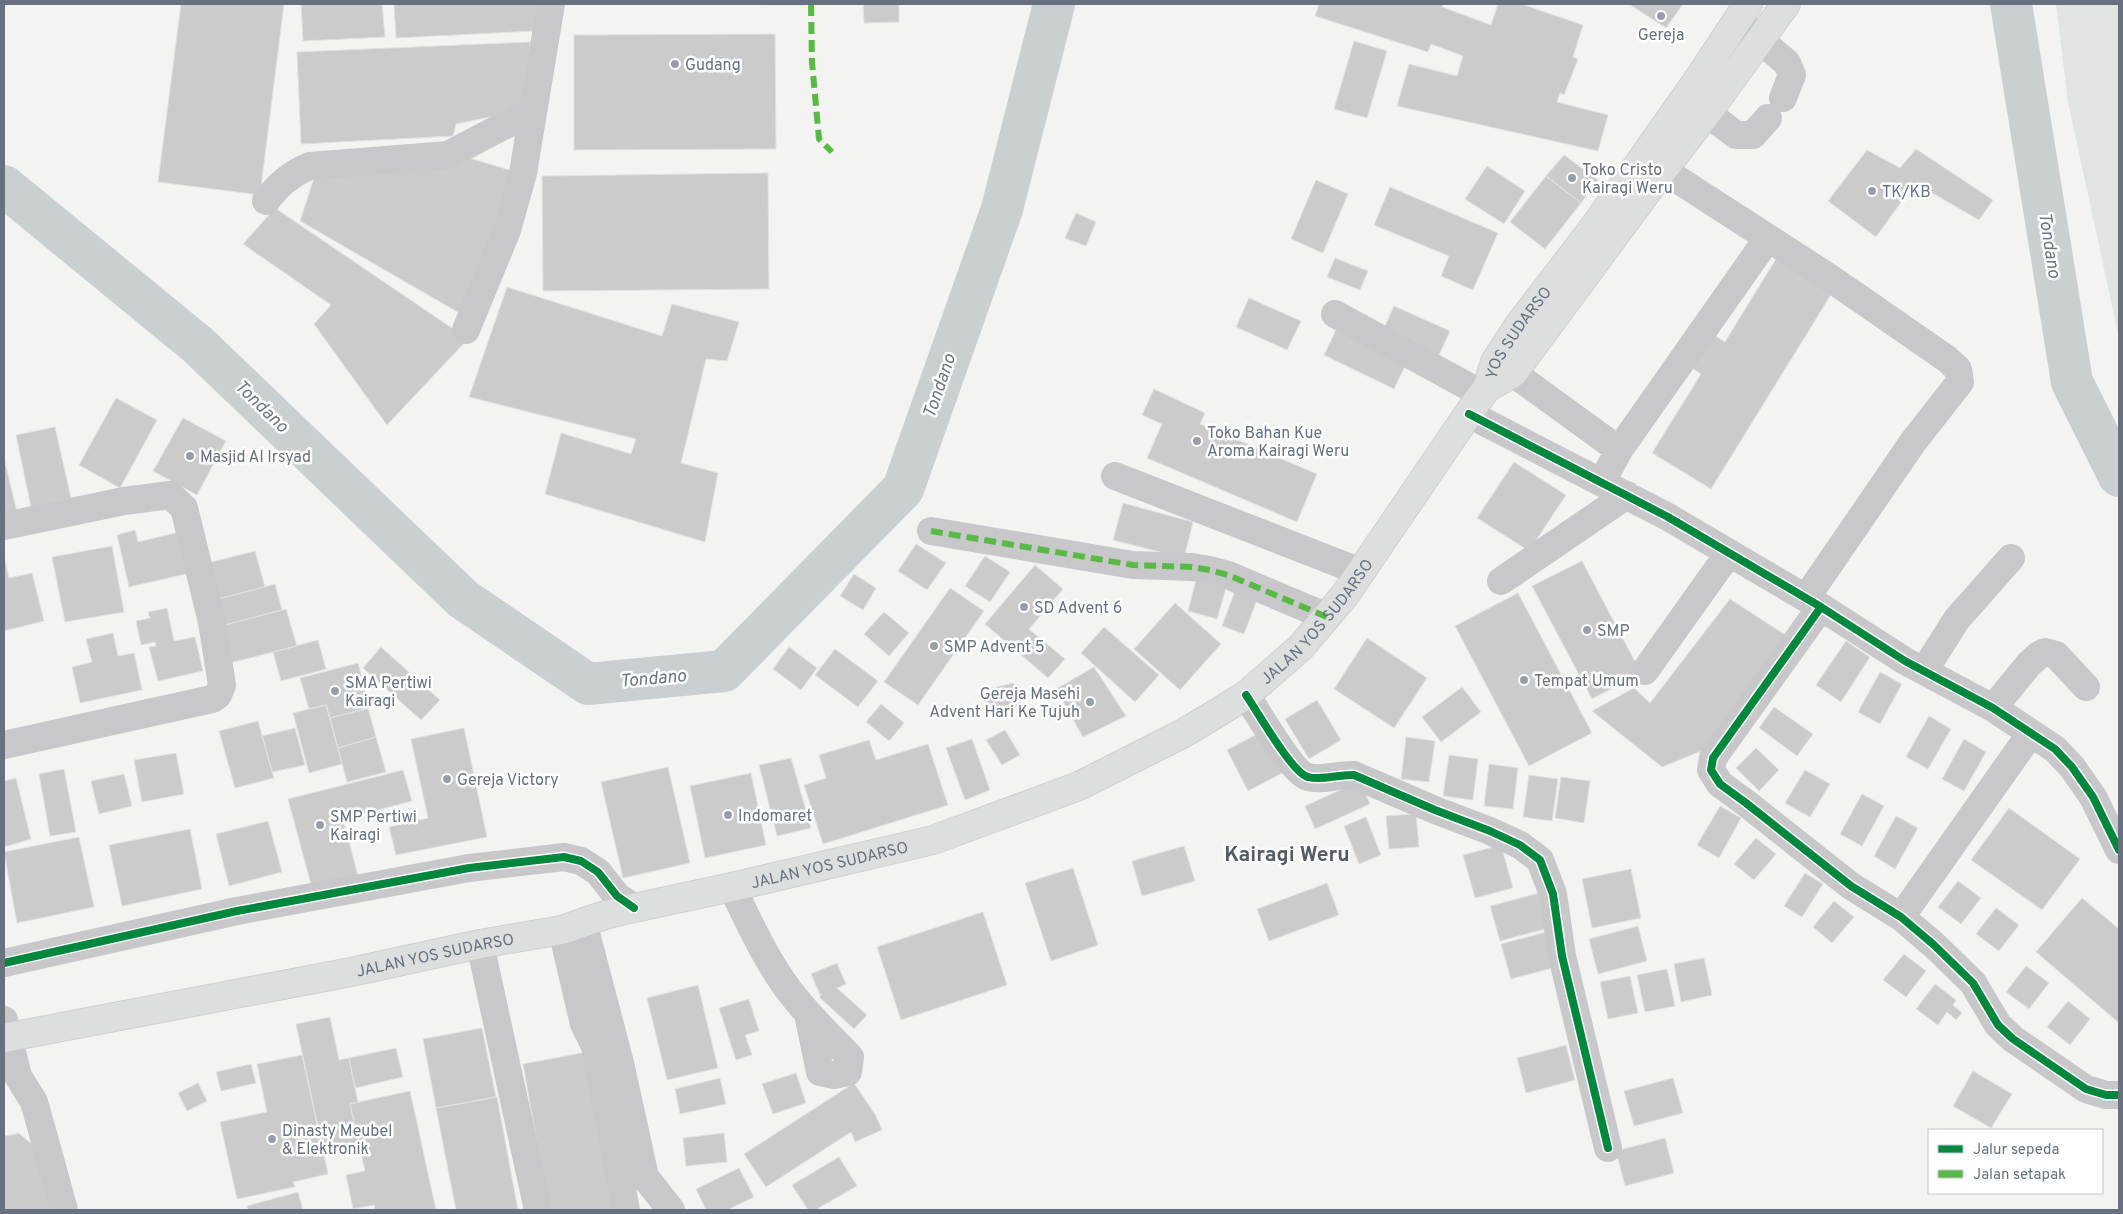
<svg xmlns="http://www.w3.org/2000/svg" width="2123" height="1214" font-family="Overpass,sans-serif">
  <rect width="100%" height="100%" fill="#f3f3f2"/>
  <path fill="#e1e5e0" d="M 2056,4 L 2119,4 L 2119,338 L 2068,102 Z"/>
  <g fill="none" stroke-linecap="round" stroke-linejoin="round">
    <path stroke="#cacfd2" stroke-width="42" d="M 2011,4 L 2072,382 L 2119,476
      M 4,186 L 198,345 L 463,599 L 588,684 L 724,671 L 903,489 L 1002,209 L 1054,4"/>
  </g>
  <path fill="#cbcbcc" stroke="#e2e2e2" d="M 181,4 L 284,4 L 260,195 L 158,182 Z
    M 301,4 L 382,4 L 385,37 L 303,41 Z
    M 394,4 L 540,4 L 535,31 L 396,38 Z
    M 766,4 L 804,4 L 804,5 L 766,5 Z
    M 863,4 L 899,4 L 899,22 L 864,23 Z
    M 1319,4 L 1443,4 L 1442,7 L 1491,25 L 1498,4 L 1521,4 L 1583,25 L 1573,57 L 1578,59 L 1564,95 L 1560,93 L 1557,102 L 1608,115 L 1598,151 L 1397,106 L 1409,64 L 1457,76 L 1463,56 L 1431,44 L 1428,52 L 1315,16 Z
    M 1629,4 L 1683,4 L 1666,28 Z
    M 775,34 L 776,149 L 574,150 L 574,35 Z
    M 1354,41 L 1387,51 L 1367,118 L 1334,109 Z
    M 530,42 L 529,109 L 456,124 L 453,136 L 301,144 L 297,52 Z
    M 1916,149 L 1993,200 L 1979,220 L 1915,183 L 1876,237 L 1828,201 L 1867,150 L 1900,168 Z
    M 1564,155 L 1598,180 L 1581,203 L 1546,176 Z
    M 462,156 L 520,173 L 461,314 L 300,221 L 317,169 Z
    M 1487,166 L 1525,191 L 1504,224 L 1465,199 Z
    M 768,173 L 769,289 L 543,291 L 542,176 Z
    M 1546,176 L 1581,203 L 1545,249 L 1510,222 Z
    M 1316,180 L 1348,194 L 1323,253 L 1291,239 Z
    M 1390,187 L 1498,233 L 1473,290 L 1441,276 L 1449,256 L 1374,225 Z
    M 275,208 L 468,339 L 387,425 L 314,324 L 331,305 L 243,244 Z
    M 1076,213 L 1096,222 L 1086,246 L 1065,238 Z
    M 1335,258 L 1368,271 L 1360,290 L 1327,277 Z
    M 1776,259 L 1832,293 L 1711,489 L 1652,453 L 1701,374 L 1687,365 L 1708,331 L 1725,342 Z
    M 507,287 L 662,336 L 672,304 L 739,322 L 727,361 L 706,359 L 681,463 L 718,473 L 705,542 L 545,494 L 561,433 L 631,454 L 636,439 L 469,397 Z
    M 1249,298 L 1301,321 L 1287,350 L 1236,327 Z
    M 1394,306 L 1450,331 L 1439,355 L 1383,330 Z
    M 1339,324 L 1409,358 L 1394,389 L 1324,355 Z
    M 1154,389 L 1205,413 L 1200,424 L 1317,474 L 1297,522 L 1147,458 L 1162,424 L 1142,415 Z
    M 116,398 L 157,420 L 120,488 L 79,465 Z
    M 183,418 L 226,441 L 197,495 L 153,471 Z
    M 55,427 L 71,498 L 31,507 L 16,435 Z
    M 4,458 L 17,512 L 4,515 Z
    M 1514,462 L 1566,495 L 1529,551 L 1477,518 Z
    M 1123,503 L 1193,522 L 1184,558 L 1113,540 Z
    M 135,530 L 138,542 L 179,532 L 190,573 L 129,587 L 117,535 Z
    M 916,544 L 946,563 L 927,590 L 898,571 Z
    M 112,546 L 124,612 L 65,622 L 52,557 Z
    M 255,551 L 265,587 L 210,601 L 200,565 Z
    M 4,556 L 9,578 L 32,573 L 44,621 L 4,631 Z
    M 985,556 L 1010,572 L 990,602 L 965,586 Z
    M 1582,561 L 1641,673 L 1592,699 L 1532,586 Z
    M 1035,565 L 1063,589 L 1029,629 L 1065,659 L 1048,678 L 985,624 Z
    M 854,574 L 876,588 L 863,610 L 840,596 Z
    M 1196,580 L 1226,588 L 1217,619 L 1188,611 Z
    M 275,584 L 282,610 L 217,627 L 210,601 Z
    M 950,588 L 984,611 L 918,705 L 884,682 Z
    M 1236,588 L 1258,597 L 1244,634 L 1222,626 Z
    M 1518,593 L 1592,733 L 1529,766 L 1455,626 Z
    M 1730,599 L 1787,636 L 1711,747 L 1662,767 L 1592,711 L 1634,688 L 1650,703 Z
    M 1175,603 L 1221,644 L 1180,690 L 1134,649 Z
    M 167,608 L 174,641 L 195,637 L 203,671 L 158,681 L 149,647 L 156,646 L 155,642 L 141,645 L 136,621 L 150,618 L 148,612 Z
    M 286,609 L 297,646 L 226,664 L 217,627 Z
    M 884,612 L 909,633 L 889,656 L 864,634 Z
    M 1104,627 L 1159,675 L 1135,702 L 1081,653 Z
    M 113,633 L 118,656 L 134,653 L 142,690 L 80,703 L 72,667 L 92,662 L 86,639 Z
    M 1367,638 L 1427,678 L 1394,728 L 1334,689 Z
    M 318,640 L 326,669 L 281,681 L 273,652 Z
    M 1846,641 L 1870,657 L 1841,702 L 1816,685 Z
    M 381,647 L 440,700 L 421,720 L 363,668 Z
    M 789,647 L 817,668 L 801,690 L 773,669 Z
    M 835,649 L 878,681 L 858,707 L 815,675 Z
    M 358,663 L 370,708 L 330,718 L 326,705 L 309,709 L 300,678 Z
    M 1094,667 L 1126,716 L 1083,737 L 1056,689 Z
    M 1880,672 L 1902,684 L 1880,724 L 1858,712 Z
    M 1014,683 L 1020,705 L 989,713 L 983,690 Z
    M 1462,687 L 1481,712 L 1441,742 L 1422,717 Z
    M 1317,700 L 1341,740 L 1309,759 L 1285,719 Z
    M 881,704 L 904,723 L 889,741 L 866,722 Z
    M 326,705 L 342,764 L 309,773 L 293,713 Z
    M 1774,707 L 1813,734 L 1797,756 L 1759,728 Z
    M 368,708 L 376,737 L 338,748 L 330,718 Z
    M 1929,716 L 1951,729 L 1928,769 L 1906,757 Z
    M 258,721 L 274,778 L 235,788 L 219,731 Z
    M 295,728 L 305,765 L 272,772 L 262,736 Z
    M 464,728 L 487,837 L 396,855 L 389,827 L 428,818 L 411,739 Z
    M 1005,730 L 1020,755 L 1002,765 L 986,740 Z
    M 1263,731 L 1284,772 L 1248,791 L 1227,750 Z
    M 376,737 L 386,772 L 347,782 L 338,748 Z
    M 1406,737 L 1435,741 L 1429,782 L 1401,779 Z
    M 972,739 L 990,790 L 965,800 L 946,748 Z
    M 1964,739 L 1986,752 L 1964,791 L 1942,779 Z
    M 869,740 L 876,760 L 928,744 L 948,805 L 823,844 L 804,785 L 826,778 L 819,755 Z
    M 1756,748 L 1779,770 L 1759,791 L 1736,768 Z
    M 176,753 L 184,794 L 142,802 L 134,760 Z
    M 1449,755 L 1478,759 L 1473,800 L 1443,796 Z
    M 791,758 L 811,828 L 777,836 L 759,765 Z
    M 1489,764 L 1518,768 L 1513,809 L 1484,806 Z
    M 668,767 L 690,863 L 623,878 L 601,782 Z
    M 64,769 L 76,832 L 50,836 L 39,774 Z
    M 403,770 L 412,801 L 343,819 L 358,876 L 312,888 L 288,799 Z
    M 1805,770 L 1830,784 L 1810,817 L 1785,803 Z
    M 751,773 L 766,845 L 705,858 L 690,786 Z
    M 124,774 L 132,806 L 99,814 L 91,781 Z
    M 1529,775 L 1558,779 L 1552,821 L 1523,817 Z
    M 1561,777 L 1590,781 L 1584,823 L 1555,818 Z
    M 16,778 L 31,839 L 4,847 L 4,781 Z
    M 1360,781 L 1370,804 L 1315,829 L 1305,806 Z
    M 1862,794 L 1884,806 L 1862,846 L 1840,834 Z
    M 1720,806 L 1741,818 L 1719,858 L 1697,845 Z
    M 2009,808 L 2080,859 L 2042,910 L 1971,860 Z
    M 1416,814 L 1419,847 L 1389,849 L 1386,816 Z
    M 1896,816 L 1918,828 L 1895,869 L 1874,856 Z
    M 1366,817 L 1381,855 L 1359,864 L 1344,826 Z
    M 268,821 L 282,872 L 229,886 L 216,834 Z
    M 190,829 L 202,889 L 122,906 L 109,845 Z
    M 79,837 L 94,907 L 17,923 L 4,852 Z
    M 1756,838 L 1776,854 L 1754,880 L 1734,864 Z
    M 1501,845 L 1513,888 L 1475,898 L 1463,855 Z
    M 1184,846 L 1195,881 L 1142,896 L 1132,861 Z
    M 1073,868 L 1098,945 L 1051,961 L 1025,883 Z
    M 1631,869 L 1641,918 L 1592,928 L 1582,879 Z
    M 1805,873 L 1823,884 L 1802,917 L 1784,906 Z
    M 1958,881 L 1981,898 L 1961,924 L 1938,907 Z
    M 1327,883 L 1339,915 L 1269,941 L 1257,909 Z
    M 1539,893 L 1549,928 L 1500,941 L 1490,906 Z
    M 2082,898 L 2119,929 L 2119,1023 L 2036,952 Z
    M 1834,901 L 1854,917 L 1832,943 L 1813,927 Z
    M 1996,908 L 2019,925 L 1999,951 L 1976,934 Z
    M 983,912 L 1007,985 L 901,1020 L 877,947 Z
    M 1638,926 L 1647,961 L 1598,974 L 1589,939 Z
    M 1550,931 L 1560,966 L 1511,979 L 1501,944 Z
    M 1904,954 L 1926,971 L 1906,997 L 1883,980 Z
    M 1704,958 L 1712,995 L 1681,1002 L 1674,964 Z
    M 837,963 L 846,984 L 837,988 L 867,1015 L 854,1029 L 819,997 L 822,994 L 820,995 L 811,974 Z
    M 2026,966 L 2049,983 L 2029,1009 L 2006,992 Z
    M 1667,969 L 1675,1006 L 1645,1012 L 1637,975 Z
    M 1630,976 L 1638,1013 L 1608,1019 L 1600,982 Z
    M 1935,984 L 1956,1000 L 1953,1005 L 1962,1013 L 1956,1020 L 1947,1012 L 1938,1025 L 1916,1009 Z
    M 698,985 L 718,1068 L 667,1080 L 647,998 Z
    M 749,999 L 759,1031 L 745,1035 L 752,1055 L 736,1060 L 719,1008 Z
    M 2068,1001 L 2090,1019 L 2070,1045 L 2047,1027 Z
    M 330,1017 L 339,1060 L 349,1058 L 358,1102 L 350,1104 L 360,1148 L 324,1155 L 296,1024 Z
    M 482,1028 L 496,1097 L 436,1108 L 423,1039 Z
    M 1566,1045 L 1575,1080 L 1526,1093 L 1517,1058 Z
    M 396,1048 L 403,1077 L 355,1088 L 349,1058 Z
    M 592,1051 L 618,1210 L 549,1210 L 523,1064 Z
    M 302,1055 L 328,1174 L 293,1182 L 295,1187 L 237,1199 L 220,1122 L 267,1112 L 257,1064 Z
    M 251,1064 L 256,1083 L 221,1091 L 216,1072 Z
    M 1973,1071 L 2012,1094 L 1991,1128 L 1953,1106 Z
    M 796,1073 L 806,1103 L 773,1114 L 762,1084 Z
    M 720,1078 L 726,1104 L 680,1114 L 675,1089 Z
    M 1673,1078 L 1683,1113 L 1634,1126 L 1624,1091 Z
    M 198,1083 L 207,1101 L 187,1111 L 178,1093 Z
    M 854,1083 L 876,1116 L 882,1130 L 855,1142 L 851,1132 L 766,1187 L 744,1154 Z
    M 410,1091 L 436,1210 L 375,1210 L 374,1205 L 353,1209 L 346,1175 L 365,1171 L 350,1104 Z
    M 497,1097 L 518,1210 L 456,1210 L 436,1108 Z
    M 17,1132 L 37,1148 L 52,1210 L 4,1210 L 4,1136 L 17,1134 Z
    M 724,1133 L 727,1162 L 686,1166 L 683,1138 Z
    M 1665,1138 L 1674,1173 L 1625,1186 L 1616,1151 Z
    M 839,1157 L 857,1186 L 815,1210 L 808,1210 L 792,1185 Z
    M 739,1168 L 754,1197 L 727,1210 L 706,1210 L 696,1189 Z
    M 298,1192 L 303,1210 L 248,1210 L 247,1206 Z"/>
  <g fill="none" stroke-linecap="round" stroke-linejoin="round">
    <defs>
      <g id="highway">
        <path id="s1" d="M 1487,388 L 1495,362 L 1519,325 L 1595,226 L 1695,84 L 1748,4"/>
        <path id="s2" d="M 4,1038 L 351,972 L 480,944 L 562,930 L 605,915 L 634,908 L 732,887 L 933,840 L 1079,786 L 1182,734 L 1219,712 L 1246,695 L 1301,647 L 1345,595 L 1475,404 L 1487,388 L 1513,373 L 1663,170 L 1707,113 L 1786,4"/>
      </g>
    </defs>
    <use href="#highway" stroke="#d0d0d0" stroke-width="30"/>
    <path stroke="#c8c8ca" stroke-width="28" d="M 1741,24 L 1787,63 L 1792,75 L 1783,98
      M 1707,113 L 1736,135 L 1753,135 L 1768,118
      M 1663,170 L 1830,278 L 1947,359 L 1958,369 L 1960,382 L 1913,442 L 1806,598
      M 266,201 C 277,186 292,173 310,166 L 448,155 L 532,111
      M 1335,314 L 1482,394
      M 466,330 L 507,230 L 523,173 L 551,4
      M 1513,373 L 1619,450
      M 1469,414 L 1668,517 L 1821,607 L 1905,661 L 1993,708 L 2055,749 L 2072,767 L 2093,797 L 2119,850
      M 1115,476 L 1361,572
      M 1602,482 L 1619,450 L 1768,238
      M 4,526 L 124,501 L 170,495 L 184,508 L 212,622 L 222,685 L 218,695 L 212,699 L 4,745
      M 931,531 L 1133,565 L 1192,567 L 1210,570 L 1228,575 L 1327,617
      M 1501,581 L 1627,495
      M 1821,607 L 1713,758 L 1711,770 L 1720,784 L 1746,803 L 1851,886 L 1901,917 L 1934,945 L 1973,983 L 1998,1025 L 2013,1039 L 2086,1089 L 2106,1095 L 2119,1095
      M 1645,671 L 1729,553
      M 1924,671 L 1957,619 L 2011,558
      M 1246,695 C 1257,711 1292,773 1308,777 C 1322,781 1339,774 1354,775 L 1435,810 L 1490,831 L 1520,845 L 1540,860 L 1553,894 L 1562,956 L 1608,1148
      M 1993,708 L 2029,664 L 2039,655 L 2045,652 L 2056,655 L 2086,687
      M 732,887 C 746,916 759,946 777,973 C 797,1005 824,1030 850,1057 L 848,1072 L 834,1075 L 820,1072 L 808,1014
      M 1901,917 L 2031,733
      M 583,922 L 620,1063 L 645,1177 L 671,1210
      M 562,930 L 584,1024 L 595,1046 L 626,1210
      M 480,944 L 538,1210
      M 4,963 L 237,911 L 469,868 L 564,857 L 581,861 L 598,872 L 617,896 L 634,908
      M 4,1020 L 18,1076 L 34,1102 L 40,1123 L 64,1210"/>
    <use href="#highway" stroke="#dddede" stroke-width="28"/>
    <path stroke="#58b947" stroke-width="6" stroke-dasharray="12 6" stroke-linecap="butt" d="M 811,4 L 812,62 L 819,139 L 832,152
      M 931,531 L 1133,565 L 1192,567 L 1210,570 L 1228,575 L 1327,617"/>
    <defs>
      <path id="cycleway" d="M 1469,414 L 1668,517 L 1821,607 L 1905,661 L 1993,708 L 2055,749 L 2072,767 L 2093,797 L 2119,850
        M 1821,607 L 1713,758 L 1711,770 L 1720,784 L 1746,803 L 1851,886 L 1901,917 L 1934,945 L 1973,983 L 1998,1025 L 2013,1039 L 2086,1089 L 2106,1095 L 2119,1095
        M 1246,695 C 1257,711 1292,773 1308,777 C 1322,781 1339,774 1354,775 L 1435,810 L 1490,831 L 1520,845 L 1540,860 L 1553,894 L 1562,956 L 1608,1148
        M 4,963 L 237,911 L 469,868 L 564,857 L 581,861 L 598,872 L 617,896 L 634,908"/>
    </defs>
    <use href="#cycleway" stroke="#fff" stroke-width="11"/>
    <use href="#cycleway" stroke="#00873e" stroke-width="8"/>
  </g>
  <g fill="#989ea7" stroke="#fff" stroke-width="2">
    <circle cx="1661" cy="16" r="5"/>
    <circle cx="675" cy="64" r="5"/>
    <circle cx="1572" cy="178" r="5"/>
    <circle cx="1872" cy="191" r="5"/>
    <circle cx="1197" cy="441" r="5"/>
    <circle cx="190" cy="456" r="5"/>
    <circle cx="1024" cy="607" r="5"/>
    <circle cx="1587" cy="630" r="5"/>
    <circle cx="934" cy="646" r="5"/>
    <circle cx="1524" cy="680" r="5"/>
    <circle cx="335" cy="691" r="5"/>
    <circle cx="1090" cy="702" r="5"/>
    <circle cx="447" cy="779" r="5"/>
    <circle cx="728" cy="815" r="5"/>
    <circle cx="320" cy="825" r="5"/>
    <circle cx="272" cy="1139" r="5"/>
  </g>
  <g text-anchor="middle" stroke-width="5" stroke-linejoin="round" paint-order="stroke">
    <g font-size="16" fill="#67717f" stroke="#fff" text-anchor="start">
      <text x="1661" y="40" text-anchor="middle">Gereja</text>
      <text x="685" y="70">Gudang</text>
      <text x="1582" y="175">Toko Cristo<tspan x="1582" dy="18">Kairagi Weru</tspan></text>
      <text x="1882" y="197">TK/KB</text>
      <text x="1207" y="438">Toko Bahan Kue<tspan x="1207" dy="18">Aroma Kairagi Weru</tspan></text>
      <text x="200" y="462">Masjid Al Irsyad</text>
      <text x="1034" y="613">SD Advent 6</text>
      <text x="1597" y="636">SMP</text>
      <text x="944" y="652">SMP Advent 5</text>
      <text x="1534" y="686">Tempat Umum</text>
      <text x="345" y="688">SMA Pertiwi<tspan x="345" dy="18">Kairagi</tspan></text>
      <text x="1080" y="699" text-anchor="end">Gereja Masehi<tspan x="1080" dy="18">Advent Hari Ke Tujuh</tspan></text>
      <text x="457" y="785">Gereja Victory</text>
      <text x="738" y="821">Indomaret</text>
      <text x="330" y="822">SMP Pertiwi<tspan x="330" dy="18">Kairagi</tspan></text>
      <text x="282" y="1136">Dinasty Meubel<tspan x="282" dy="18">&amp; Elektronik</tspan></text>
    </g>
    <g font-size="16" fill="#67717f" stroke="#fff">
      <text dy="6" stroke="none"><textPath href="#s1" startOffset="64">YOS SUDARSO</textPath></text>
      <text dy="6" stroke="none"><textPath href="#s2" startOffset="1399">JALAN YOS SUDARSO</textPath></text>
      <text dy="6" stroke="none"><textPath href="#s2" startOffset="844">JALAN YOS SUDARSO</textPath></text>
      <text dy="6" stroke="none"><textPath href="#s2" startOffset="439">JALAN YOS SUDARSO</textPath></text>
    </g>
    <g font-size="18" font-style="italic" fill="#687783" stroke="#fff">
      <text transform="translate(2050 245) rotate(81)" y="6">Tondano</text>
      <text transform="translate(939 386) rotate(-71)" y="6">Tondano</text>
      <text transform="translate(262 406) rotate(44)" y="6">Tondano</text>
      <text transform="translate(653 678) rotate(-5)" y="6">Tondano</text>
    </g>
    <g font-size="21" font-weight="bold" fill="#545b65" stroke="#fff">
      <text x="1287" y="861">Kairagi Weru</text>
    </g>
  </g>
  <rect width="2123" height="1214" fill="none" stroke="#67717f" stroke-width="10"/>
  <rect x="1928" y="1129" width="175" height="65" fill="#ffffff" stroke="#c2c6cc"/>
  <rect x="1938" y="1145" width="25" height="8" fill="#00873e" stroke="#c2c6cc"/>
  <text x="1973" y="1154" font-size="15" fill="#67717f">Jalur sepeda</text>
  <rect x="1938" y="1170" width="25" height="8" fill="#58b947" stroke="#c2c6cc"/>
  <text x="1973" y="1179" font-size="15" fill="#67717f">Jalan setapak</text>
</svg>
